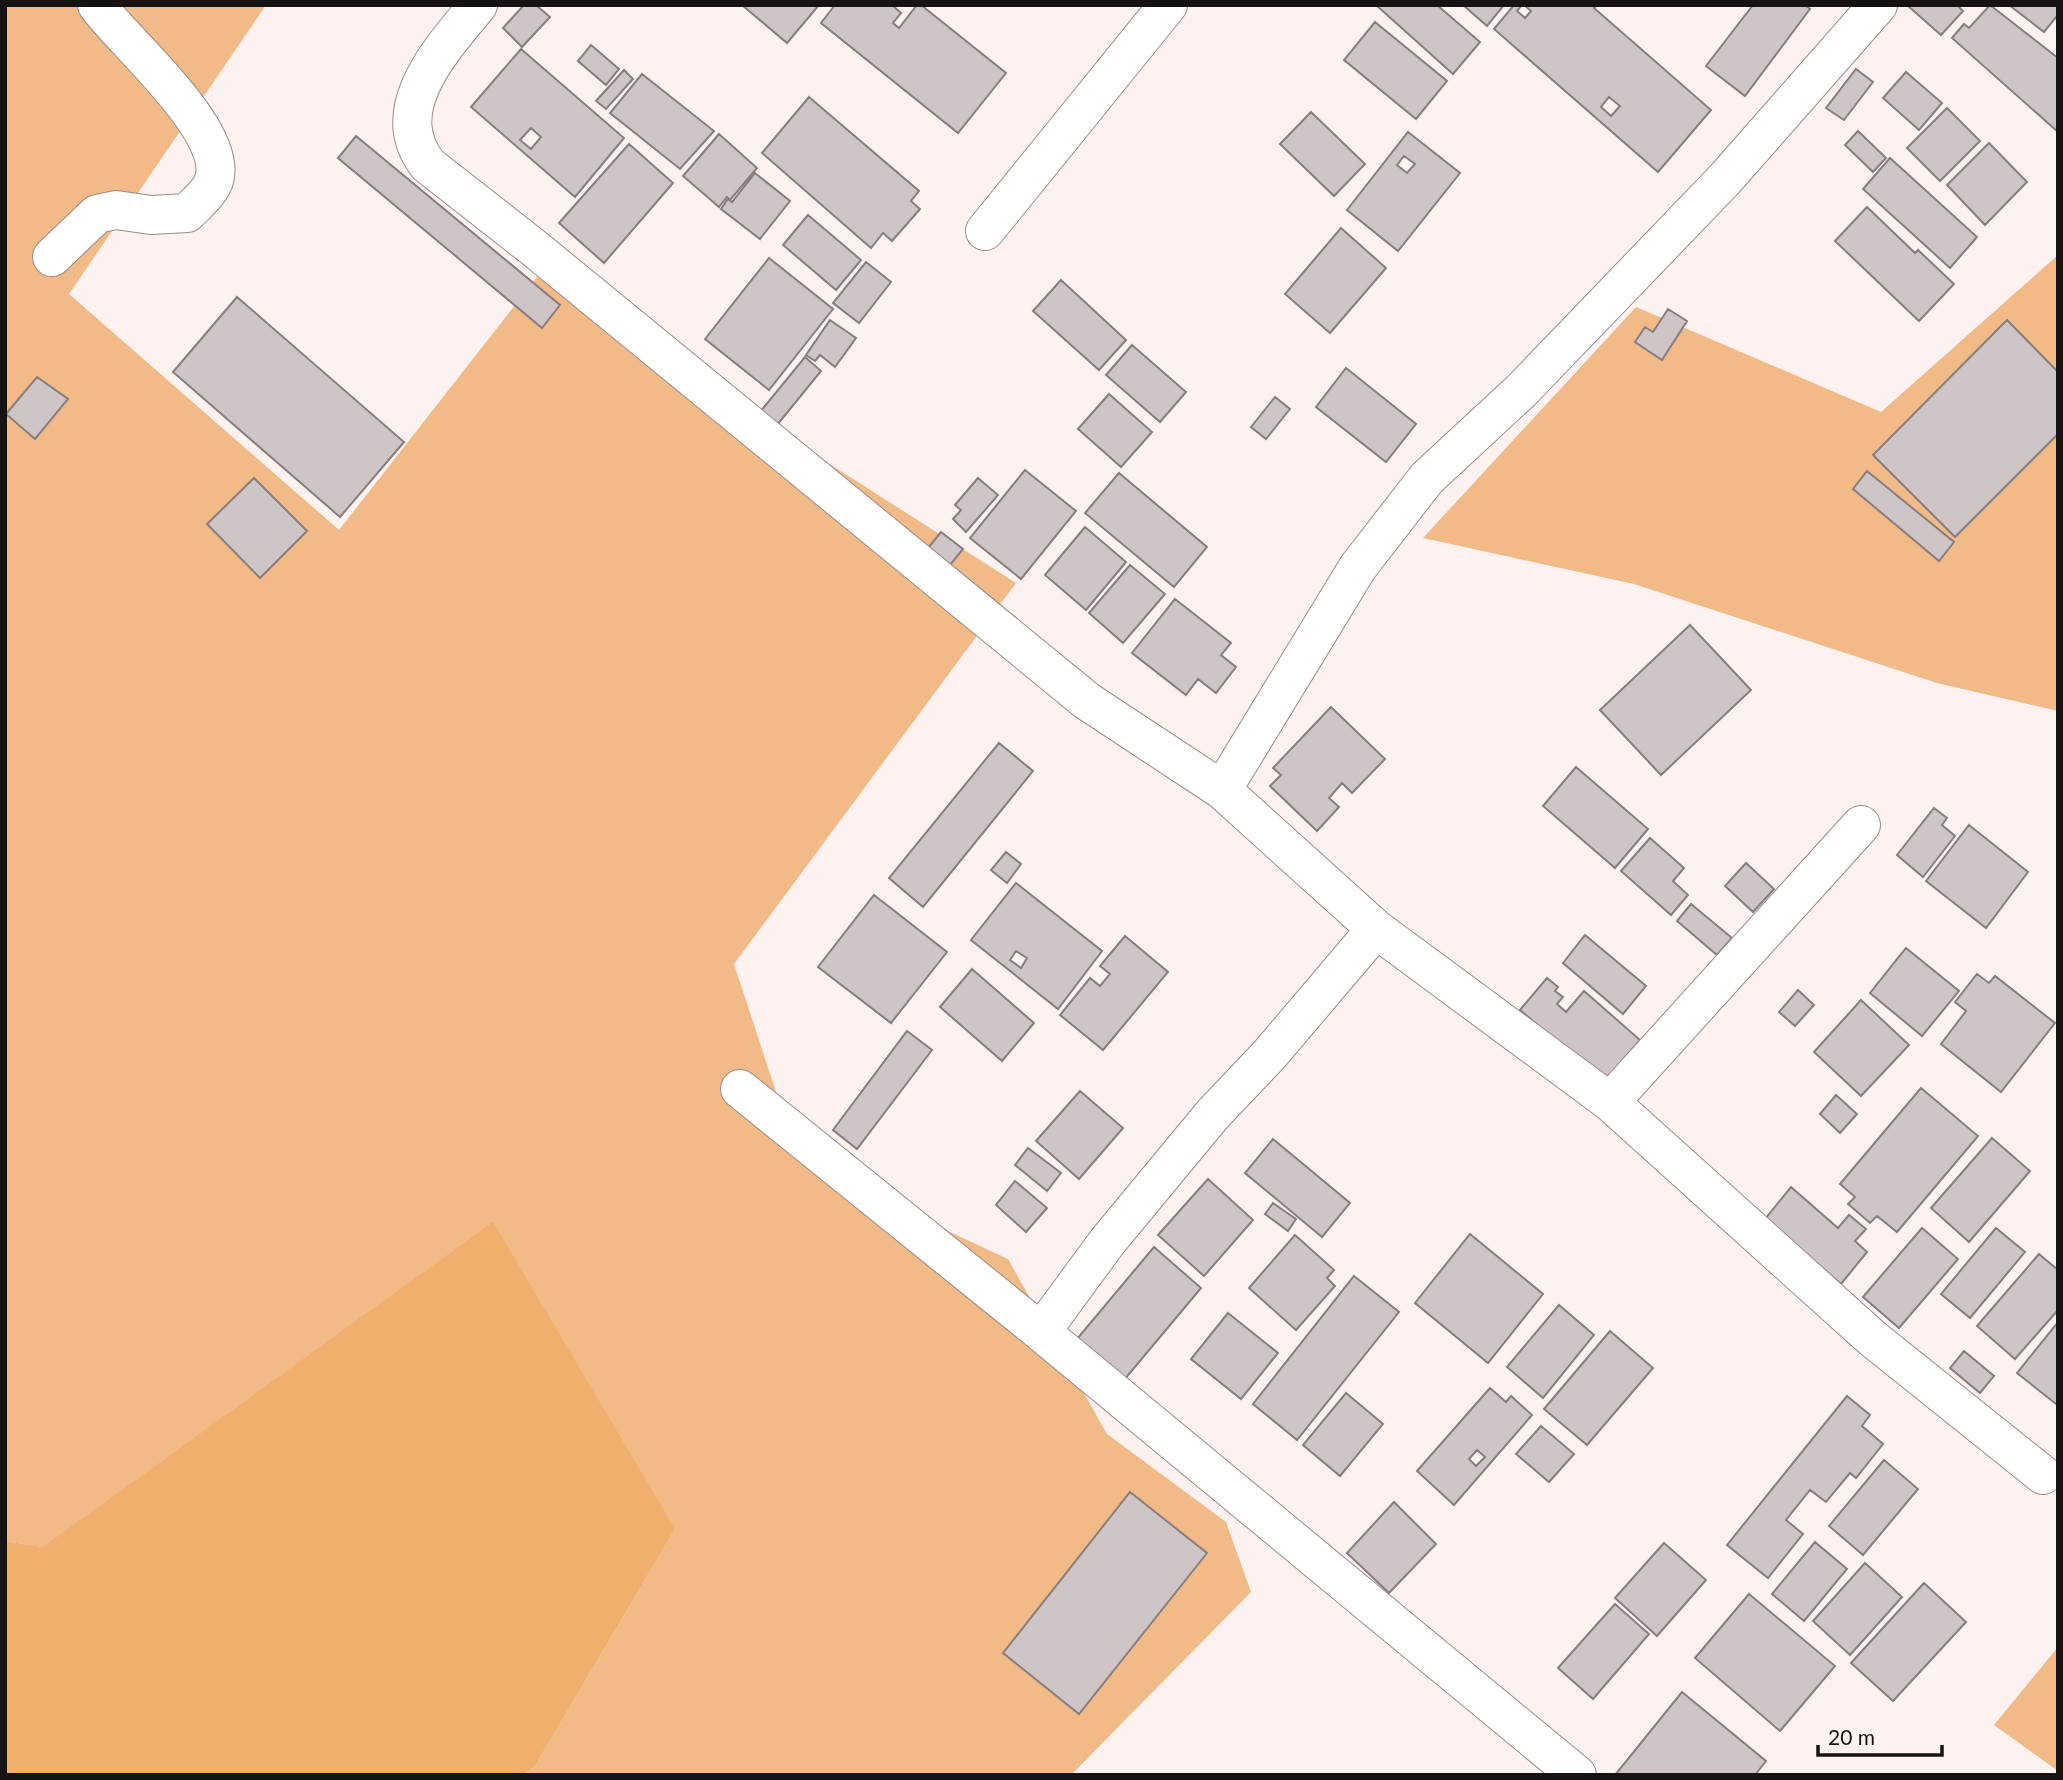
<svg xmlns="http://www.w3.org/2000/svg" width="2063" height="1780" font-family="Lato,sans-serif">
  <rect width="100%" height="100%" fill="#fef2f1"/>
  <path fill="#f1ba86" d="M 5,5 L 266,5 L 69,294 L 339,530 L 537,277 L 1016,583 L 734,964 L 799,1162 L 1008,1259 L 1107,1434 L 1226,1522 L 1251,1592 L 1071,1775 L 523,1775 L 535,1766 L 675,1529 L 42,1547 L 5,1541 Z
    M 2058,255 L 2058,711 L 1937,683 L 1634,584 L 1423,538 L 1636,307 L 1881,412 Z
    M 2058,1647 L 2058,1771 L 1994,1725 Z"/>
  <path fill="#f1af6d" d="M 493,1222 L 675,1529 L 535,1766 L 523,1775 L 5,1775 L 5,1541 L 43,1547 Z"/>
  <path fill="#cfc4c6" stroke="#887e7f" stroke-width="2" fill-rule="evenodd" d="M 524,5 L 536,5 L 550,17 L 522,47 L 503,28 Z
    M 742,5 L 819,5 L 787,43 Z
    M 835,5 L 892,5 L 901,13 L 893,23 L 899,28 L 917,5 L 921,5 L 1006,73 L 958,133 L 821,23 Z
    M 1376,5 L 1437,5 L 1480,42 L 1453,74 Z
    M 1463,5 L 1504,5 L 1487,26 Z
    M 1514,5 L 1522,5 L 1517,11 L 1525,18 L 1531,11 L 1524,5 L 1597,5 L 1594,8 L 1711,110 L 1658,172 L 1494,29 ZM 1609,97 L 1620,106 L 1611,116 L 1601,107 Z
    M 1753,5 L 1805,5 L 1810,9 L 1745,96 L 1706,66 Z
    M 1957,5 L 1963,11 L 1941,35 L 1908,6 Z
    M 1990,5 L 2058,58 L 2058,132 L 1952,38 L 1964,24 L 1969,28 Z
    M 2009,5 L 2058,5 L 2058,15 L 2044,32 Z
    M 1375,22 L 1447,81 L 1416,119 L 1344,60 Z
    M 591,45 L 619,69 L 606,85 L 578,61 Z
    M 521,49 L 624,138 L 575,197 L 471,107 ZM 531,128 L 541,137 L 531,149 L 520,140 Z
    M 1856,69 L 1873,82 L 1844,120 L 1826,108 Z
    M 624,70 L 633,79 L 606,109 L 596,101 Z
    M 1906,72 L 1942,103 L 1919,130 L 1883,98 Z
    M 642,74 L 714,131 L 680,169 L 610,113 Z
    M 809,97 L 919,191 L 911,201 L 920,209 L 892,241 L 883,233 L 871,248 L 762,153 Z
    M 1947,108 L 1980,141 L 1940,181 L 1907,148 Z
    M 1311,112 L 1365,164 L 1334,196 L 1280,144 Z
    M 1858,131 L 1886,158 L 1873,172 L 1845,145 Z
    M 1408,132 L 1460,173 L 1398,251 L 1347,210 ZM 1404,156 L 1415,164 L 1407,173 L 1397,165 Z
    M 719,134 L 757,168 L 730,200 L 727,197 L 719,207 L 683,176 Z
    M 356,136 L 560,305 L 542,328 L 338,158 Z
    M 1989,143 L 2027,182 L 1985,225 L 1947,185 Z
    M 629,144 L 673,183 L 604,263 L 559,223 Z
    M 1890,158 L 1977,237 L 1950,268 L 1863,189 Z
    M 755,173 L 790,201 L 760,239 L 721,209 L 728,199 L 732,202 Z
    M 1867,207 L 1915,253 L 1918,250 L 1954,284 L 1919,321 L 1835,241 Z
    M 808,215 L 861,260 L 836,290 L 783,245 Z
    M 1341,228 L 1386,268 L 1330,333 L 1285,294 Z
    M 769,258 L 833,309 L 769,390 L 705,339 Z
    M 866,262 L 891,282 L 859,323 L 833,303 Z
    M 1061,280 L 1126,340 L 1099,370 L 1033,311 Z
    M 237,297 L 404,442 L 340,517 L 173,372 Z
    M 1668,309 L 1687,321 L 1662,360 L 1635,342 L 1645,327 L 1653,332 Z
    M 830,320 L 856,338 L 835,367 L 820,355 L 815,361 L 806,355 Z
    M 2007,320 L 2058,372 L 2058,434 L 1955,537 L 1873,455 Z
    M 1132,345 L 1186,392 L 1160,422 L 1106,375 Z
    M 805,357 L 821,371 L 777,425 L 760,412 Z
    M 1346,368 L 1416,424 L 1386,462 L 1316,407 Z
    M 37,377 L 68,399 L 35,439 L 6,414 Z
    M 1109,394 L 1152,432 L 1121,467 L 1078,429 Z
    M 1275,397 L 1290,409 L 1266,439 L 1251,427 Z
    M 1025,470 L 1076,511 L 1021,579 L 970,538 Z
    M 1867,471 L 1954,542 L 1939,561 L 1853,489 Z
    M 1119,473 L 1207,547 L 1174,587 L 1085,513 Z
    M 254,478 L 307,531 L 260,578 L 207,524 Z
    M 978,478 L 998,495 L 966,532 L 953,519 L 961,510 L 955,505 Z
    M 1085,527 L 1126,562 L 1086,610 L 1045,575 Z
    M 941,532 L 963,549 L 946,570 L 924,553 Z
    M 1130,565 L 1165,594 L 1123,643 L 1089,613 Z
    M 1175,599 L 1231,643 L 1221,655 L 1236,667 L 1216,693 L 1198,679 L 1186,695 L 1132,653 Z
    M 1690,625 L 1751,690 L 1661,775 L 1600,710 Z
    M 1331,707 L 1385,759 L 1352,793 L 1342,783 L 1329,798 L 1339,807 L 1317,831 L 1270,786 L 1281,775 L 1273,768 Z
    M 999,743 L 1033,771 L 923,907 L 889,878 Z
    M 1576,767 L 1648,829 L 1615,868 L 1543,806 Z
    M 1934,808 L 1947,818 L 1942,825 L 1955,836 L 1923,877 L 1897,855 Z
    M 1969,825 L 2028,872 L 1986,928 L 1926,881 Z
    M 1650,838 L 1684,868 L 1673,881 L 1688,895 L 1671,915 L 1621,871 Z
    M 1006,852 L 1021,864 L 1007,883 L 991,870 Z
    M 1746,863 L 1774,889 L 1753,912 L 1725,886 Z
    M 1016,883 L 1102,951 L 1058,1009 L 971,940 ZM 1016,951 L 1027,958 L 1021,968 L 1010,960 Z
    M 874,895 L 947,952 L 891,1023 L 818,967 Z
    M 1691,904 L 1732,938 L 1717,955 L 1677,921 Z
    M 1585,935 L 1646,986 L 1623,1014 L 1563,963 Z
    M 1125,936 L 1168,972 L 1103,1050 L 1060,1015 L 1090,978 L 1100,986 L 1110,974 L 1100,966 Z
    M 1906,948 L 1959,991 L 1922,1036 L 1870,993 Z
    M 972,969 L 1034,1023 L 1002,1061 L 940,1007 Z
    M 1977,974 L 1989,983 L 1995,976 L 2055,1023 L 2001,1092 L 1941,1044 L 1966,1011 L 1955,1002 Z
    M 1547,978 L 1558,987 L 1555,991 L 1563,997 L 1557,1004 L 1566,1012 L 1584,991 L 1640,1040 L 1605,1082 L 1520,1010 Z
    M 1798,990 L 1814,1005 L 1795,1026 L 1779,1012 Z
    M 1861,1000 L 1909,1045 L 1861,1096 L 1814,1052 Z
    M 907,1031 L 932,1050 L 857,1149 L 833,1130 Z
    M 1921,1088 L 1978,1136 L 1897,1232 L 1877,1216 L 1870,1223 L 1848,1204 L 1855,1197 L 1840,1184 Z
    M 1080,1091 L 1123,1128 L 1079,1179 L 1036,1141 Z
    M 1836,1095 L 1857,1114 L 1840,1133 L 1820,1114 Z
    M 1992,1138 L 2030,1171 L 1969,1242 L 1931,1208 Z
    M 1273,1139 L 1350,1203 L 1322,1237 L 1245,1173 Z
    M 1028,1148 L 1061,1173 L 1047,1191 L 1015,1165 Z
    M 1208,1179 L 1253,1220 L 1204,1276 L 1158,1235 Z
    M 1015,1181 L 1047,1208 L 1026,1232 L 996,1205 Z
    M 1791,1187 L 1838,1228 L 1849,1215 L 1866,1229 L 1855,1241 L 1867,1252 L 1841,1284 L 1765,1219 Z
    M 1273,1203 L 1296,1219 L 1288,1231 L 1265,1214 Z
    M 1922,1228 L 1958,1259 L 1899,1328 L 1863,1297 Z
    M 1996,1228 L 2025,1252 L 1970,1318 L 1941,1294 Z
    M 1470,1234 L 1543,1294 L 1488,1363 L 1415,1303 Z
    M 1295,1235 L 1334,1270 L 1327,1278 L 1335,1286 L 1296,1330 L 1249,1288 Z
    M 1154,1247 L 1201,1288 L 1119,1386 L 1072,1345 Z
    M 2039,1254 L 2058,1270 L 2058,1310 L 2015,1359 L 1977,1326 Z
    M 1354,1276 L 1399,1312 L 1297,1440 L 1253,1404 Z
    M 1559,1305 L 1594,1335 L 1543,1398 L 1507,1367 Z
    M 1228,1313 L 1278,1353 L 1241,1399 L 1191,1359 Z
    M 2058,1322 L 2058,1402 L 2056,1404 L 2017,1373 Z
    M 1610,1331 L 1653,1368 L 1587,1445 L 1544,1409 Z
    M 1964,1351 L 1994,1376 L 1980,1393 L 1950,1368 Z
    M 1490,1388 L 1506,1402 L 1511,1396 L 1532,1415 L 1454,1505 L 1417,1471 ZM 1477,1450 L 1485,1457 L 1476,1466 L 1469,1459 Z
    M 1346,1393 L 1383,1424 L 1340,1476 L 1303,1445 Z
    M 1847,1396 L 1870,1415 L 1862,1426 L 1883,1444 L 1856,1478 L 1850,1473 L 1826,1502 L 1810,1490 L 1786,1520 L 1803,1534 L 1768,1578 L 1727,1545 Z
    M 1541,1426 L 1574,1454 L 1549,1482 L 1516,1454 Z
    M 1884,1460 L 1918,1489 L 1863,1555 L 1829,1526 Z
    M 1130,1492 L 1207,1553 L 1079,1714 L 1003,1653 Z
    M 1394,1502 L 1436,1544 L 1389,1593 L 1347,1553 Z
    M 1815,1542 L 1847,1569 L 1804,1621 L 1772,1594 Z
    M 1664,1543 L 1706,1580 L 1657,1636 L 1615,1598 Z
    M 1865,1563 L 1902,1597 L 1850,1655 L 1813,1621 Z
    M 1924,1583 L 1966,1622 L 1893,1701 L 1851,1663 Z
    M 1749,1594 L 1835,1666 L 1780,1731 L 1695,1658 Z
    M 1615,1604 L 1649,1634 L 1593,1699 L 1558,1668 Z
    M 1682,1692 L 1766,1761 L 1755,1775 L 1615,1775 Z"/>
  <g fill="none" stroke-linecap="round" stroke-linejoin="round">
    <defs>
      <path id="minor" d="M 478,5 C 443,48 384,109 428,165 L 534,248 L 1087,701 L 1222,790 L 1376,929 L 1610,1102 L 1872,1338 L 2043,1475
        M 985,231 L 1168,5
        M 52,257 L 97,214 L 116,210 L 151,215 L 187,213 C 195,205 207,195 212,185 C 237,137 122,41 97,5
        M 1222,790 L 1358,567 L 1427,478 L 1521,391 L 1725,179 L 1878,5
        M 1376,929 L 1270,1054 L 1213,1114 L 1107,1242 L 1041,1332 L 1577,1775
        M 740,1089 L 1041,1332
        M 1610,1102 L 1861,825"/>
    </defs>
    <use href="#minor" stroke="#978c8b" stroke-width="40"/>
    <use href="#minor" stroke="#fff" stroke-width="38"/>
  </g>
  <rect width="2063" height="1780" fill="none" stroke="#171313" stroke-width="14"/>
  <path d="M1818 1745v10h124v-10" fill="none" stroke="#171313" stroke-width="3.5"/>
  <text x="1828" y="1745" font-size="21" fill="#171313" stroke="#fef2f1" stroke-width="5" paint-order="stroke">20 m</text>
</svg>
